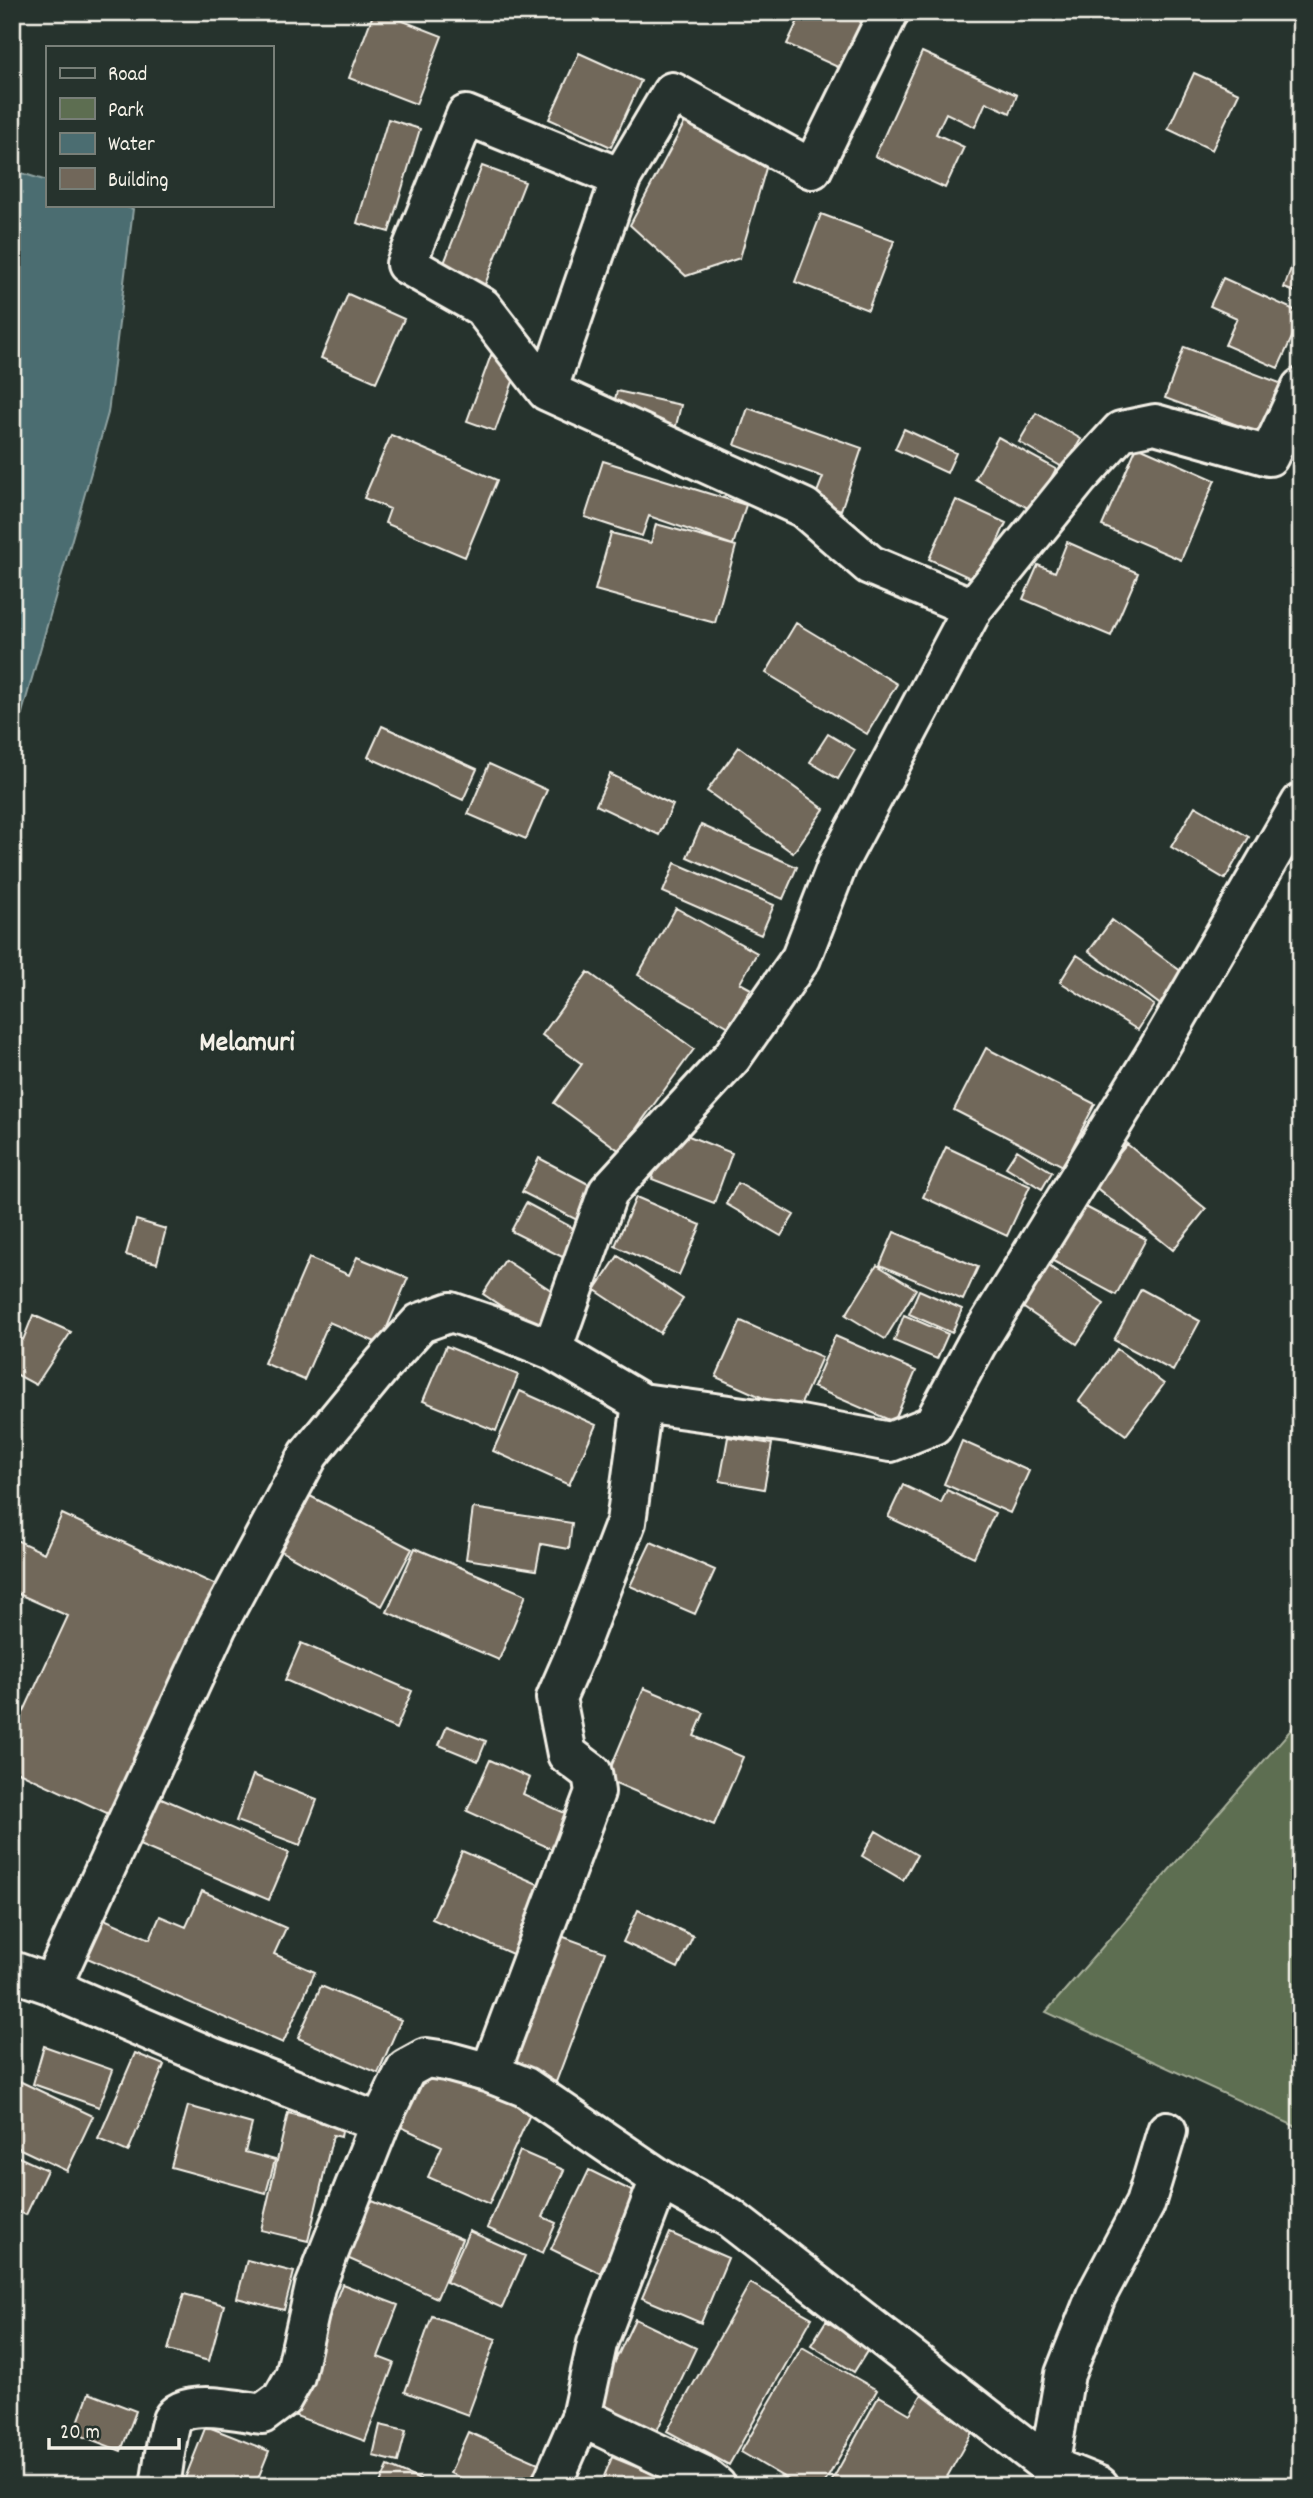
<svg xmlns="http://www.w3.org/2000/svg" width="1313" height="2498" font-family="Dekko,sans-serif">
  <rect width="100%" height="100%" fill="#26332d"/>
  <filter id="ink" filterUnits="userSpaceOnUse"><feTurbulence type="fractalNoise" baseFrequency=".0143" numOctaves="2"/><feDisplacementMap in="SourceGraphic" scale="14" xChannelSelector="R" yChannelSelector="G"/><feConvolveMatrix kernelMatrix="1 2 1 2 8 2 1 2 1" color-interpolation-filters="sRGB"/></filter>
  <g filter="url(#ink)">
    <path fill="#5d6e51" stroke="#a8b09c" stroke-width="2" d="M 1301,1718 L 1301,2129 L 1046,2012 Z"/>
    <path fill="#4b6d71" stroke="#8fa2a1" stroke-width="2" d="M 12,170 L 47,181 L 47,205 L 120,205 L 133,209 L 108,413 L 18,727 L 12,729 Z"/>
    <path fill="#71675a" stroke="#f4f1e8" stroke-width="2" d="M 374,12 L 380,12 L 442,36 L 416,104 L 349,78 Z
      M 802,12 L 868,13 L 842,69 L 787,44 Z
      M 922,52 L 1017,95 L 1010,113 L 986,102 L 975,127 L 946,113 L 936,134 L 964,147 L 945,188 L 875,156 Z
      M 579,53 L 641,81 L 611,147 L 549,119 Z
      M 1194,73 L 1239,93 L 1212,150 L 1168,129 Z
      M 687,118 L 766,168 L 740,258 L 686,276 L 630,225 Z
      M 388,119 L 420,129 L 389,232 L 357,223 Z
      M 482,166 L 525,182 L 482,292 L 439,276 Z
      M 821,214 L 894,241 L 868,310 L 795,282 Z
      M 1300,243 L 1301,243 L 1301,294 L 1284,288 Z
      M 1223,278 L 1301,313 L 1301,318 L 1278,368 L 1225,345 L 1237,318 L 1210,306 Z
      M 348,294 L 404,319 L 376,382 L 321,358 Z
      M 1184,347 L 1280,383 L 1261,434 L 1165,398 Z
      M 491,355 L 519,365 L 495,431 L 467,421 Z
      M 617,391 L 681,405 L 674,434 L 610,420 Z
      M 748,408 L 862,448 L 841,510 L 814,500 L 823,477 L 735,445 Z
      M 1036,413 L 1081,439 L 1064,468 L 1019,442 Z
      M 904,429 L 956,453 L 947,473 L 895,449 Z
      M 391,435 L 497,480 L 465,557 L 385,523 L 390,509 L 364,498 Z
      M 998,437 L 1056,469 L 1033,511 L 975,479 Z
      M 1137,446 L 1215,480 L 1181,560 L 1102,526 Z
      M 603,461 L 746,505 L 733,545 L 649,516 L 642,536 L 585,517 Z
      M 956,500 L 1006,523 L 979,582 L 929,559 Z
      M 656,524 L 736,546 L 715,623 L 595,590 L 611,533 L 651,543 Z
      M 1067,542 L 1138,573 L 1111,636 L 1023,599 L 1038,565 L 1055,572 Z
      M 796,623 L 897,684 L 867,734 L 766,673 Z
      M 382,726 L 477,769 L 463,800 L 368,757 Z
      M 828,734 L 855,750 L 838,779 L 810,762 Z
      M 739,747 L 824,809 L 793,853 L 707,791 Z
      M 489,764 L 547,790 L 526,839 L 468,814 Z
      M 610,774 L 673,805 L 659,835 L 596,805 Z
      M 1195,806 L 1249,837 L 1225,879 L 1171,847 Z
      M 701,825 L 797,867 L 783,899 L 687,857 Z
      M 675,863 L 774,905 L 761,935 L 663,892 Z
      M 676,908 L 757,953 L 740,983 L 751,989 L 729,1027 L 638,975 Z
      M 1112,920 L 1186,975 L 1162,1006 L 1089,951 Z
      M 1077,955 L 1154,1005 L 1138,1030 L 1060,982 Z
      M 588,972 L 694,1049 L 620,1151 L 554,1103 L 582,1064 L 542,1035 Z
      M 986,1048 L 1095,1104 L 1063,1166 L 954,1110 Z
      M 671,1129 L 732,1153 L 714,1203 L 652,1179 Z
      M 1127,1144 L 1206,1209 L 1173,1250 L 1093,1185 Z
      M 946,1147 L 1030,1186 L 1007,1236 L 923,1197 Z
      M 1017,1150 L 1052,1172 L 1042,1189 L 1006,1167 Z
      M 539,1158 L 594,1187 L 577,1220 L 522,1192 Z
      M 738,1183 L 794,1215 L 781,1236 L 726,1204 Z
      M 636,1197 L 701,1225 L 679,1275 L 615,1246 Z
      M 526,1203 L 588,1236 L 574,1263 L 511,1231 Z
      M 1082,1205 L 1146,1239 L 1116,1295 L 1053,1261 Z
      M 136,1220 L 166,1229 L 157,1263 L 126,1255 Z
      M 894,1232 L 978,1267 L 963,1300 L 880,1265 Z
      M 618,1256 L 683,1299 L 660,1333 L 595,1290 Z
      M 357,1257 L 408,1278 L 380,1344 L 329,1322 L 304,1380 L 264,1363 L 309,1258 L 349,1275 Z
      M 505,1260 L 560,1296 L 538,1331 L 483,1294 Z
      M 1046,1264 L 1104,1304 L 1077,1344 L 1018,1304 Z
      M 877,1265 L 916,1289 L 885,1339 L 846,1315 Z
      M 1141,1289 L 1200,1321 L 1173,1371 L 1114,1340 Z
      M 919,1290 L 962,1309 L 952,1333 L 909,1314 Z
      M 33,1315 L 71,1332 L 36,1385 L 12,1372 L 12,1334 L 23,1340 Z
      M 904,1315 L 948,1334 L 937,1359 L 894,1341 Z
      M 741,1321 L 822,1357 L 797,1413 L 716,1377 Z
      M 835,1336 L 916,1371 L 894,1422 L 813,1387 Z
      M 446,1346 L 518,1375 L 496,1431 L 423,1401 Z
      M 1117,1349 L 1164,1384 L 1126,1435 L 1079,1401 Z
      M 520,1391 L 596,1425 L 569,1485 L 493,1451 Z
      M 728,1437 L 772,1444 L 764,1489 L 720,1481 Z
      M 962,1441 L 1029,1471 L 1010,1513 L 944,1484 Z
      M 903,1485 L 941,1503 L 947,1490 L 995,1513 L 974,1557 L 888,1517 Z
      M 310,1496 L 412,1549 L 382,1606 L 281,1551 Z
      M 473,1508 L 572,1523 L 569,1549 L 541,1544 L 536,1570 L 466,1559 Z
      M 62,1514 L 216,1585 L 111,1815 L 12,1769 L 12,1737 L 68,1616 L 12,1591 L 12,1538 L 44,1553 Z
      M 651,1542 L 715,1570 L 695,1614 L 630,1586 Z
      M 415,1548 L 526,1595 L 499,1660 L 387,1612 Z
      M 301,1643 L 412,1691 L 396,1729 L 285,1680 Z
      M 644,1688 L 704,1713 L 694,1736 L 743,1757 L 714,1825 L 606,1779 Z
      M 447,1726 L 486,1741 L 478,1761 L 439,1745 Z
      M 490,1760 L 530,1778 L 523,1794 L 576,1818 L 561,1853 L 467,1811 Z
      M 253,1775 L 317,1800 L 300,1845 L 236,1821 Z
      M 152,1794 L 289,1853 L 269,1900 L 132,1842 Z
      M 876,1831 L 917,1855 L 903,1880 L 862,1856 Z
      M 462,1851 L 547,1888 L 517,1956 L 432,1919 Z
      M 202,1891 L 286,1928 L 274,1954 L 315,1972 L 283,2043 L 78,1954 L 95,1915 L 150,1939 L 160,1916 L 186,1927 Z
      M 638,1910 L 693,1936 L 678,1968 L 623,1942 Z
      M 553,1933 L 605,1952 L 556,2082 L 504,2064 Z
      M 321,1986 L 401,2020 L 378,2073 L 298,2038 Z
      M 44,2046 L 113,2070 L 99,2107 L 33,2084 Z
      M 135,2053 L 164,2065 L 128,2152 L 98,2139 Z
      M 427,2065 L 531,2112 L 489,2204 L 428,2177 L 442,2146 L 399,2126 Z
      M 13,2078 L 93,2116 L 67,2171 L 12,2145 Z
      M 188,2106 L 252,2124 L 245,2152 L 275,2160 L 266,2193 L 171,2167 Z
      M 288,2113 L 343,2126 L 341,2137 L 333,2135 L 308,2241 L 261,2230 Z
      M 520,2151 L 564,2170 L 543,2217 L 556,2223 L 543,2253 L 487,2228 Z
      M 12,2154 L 47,2170 L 26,2215 L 12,2209 Z
      M 589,2170 L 638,2194 L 600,2273 L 551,2249 Z
      M 363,2197 L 462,2239 L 437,2298 L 338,2254 Z
      M 469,2231 L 525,2256 L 502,2308 L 446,2282 Z
      M 670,2233 L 728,2258 L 701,2323 L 642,2298 Z
      M 247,2260 L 294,2272 L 284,2310 L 237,2298 Z
      M 750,2283 L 812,2318 L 729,2465 L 667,2431 Z
      M 342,2284 L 398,2305 L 378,2357 L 394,2363 L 365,2441 L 293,2415 Z
      M 184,2294 L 224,2305 L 209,2361 L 168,2350 Z
      M 432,2316 L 496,2339 L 468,2415 L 405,2392 Z
      M 635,2319 L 696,2348 L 654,2437 L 593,2408 Z
      M 826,2321 L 869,2348 L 854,2372 L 811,2345 Z
      M 802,2347 L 877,2390 L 823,2486 L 799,2486 L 741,2452 Z
      M 89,2393 L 136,2411 L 121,2451 L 74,2433 Z
      M 922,2394 L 976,2425 L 942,2486 L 829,2486 L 879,2396 L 910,2414 Z
      M 380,2425 L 406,2431 L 398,2462 L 373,2456 Z
      M 206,2426 L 269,2451 L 255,2486 L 182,2486 Z
      M 468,2432 L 543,2465 L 533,2486 L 478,2486 L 450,2473 Z
      M 612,2457 L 673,2482 L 672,2486 L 600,2486 Z
      M 388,2466 L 425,2482 L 423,2486 L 379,2486 Z"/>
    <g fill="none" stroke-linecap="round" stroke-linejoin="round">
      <defs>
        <path id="minor" d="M 889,12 L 812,169 L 672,92 L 621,178 L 466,115 L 406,264 L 482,307 L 547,391 L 804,508 L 870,565 L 973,608
          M 547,391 L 621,178
          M 552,1350 L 608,1192 L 732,1057 L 801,958 L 838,863 L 973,608 L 1078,478 L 1121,431 L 1155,424 L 1269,456 L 1301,388
          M 12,1971 L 52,1985 L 72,1997 L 211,2057 L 380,2123 L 406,2069 L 426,2058 L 446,2061 L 490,2073 L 525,2087 L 660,2179 L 730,2218 L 1049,2466 L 1099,2486
          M 52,1985 L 217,1626 L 309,1454 L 383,1364 L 420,1323 L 451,1312 L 495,1327 L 552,1350 L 642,1403
          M 490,2073 L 595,1792 L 592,1773 L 567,1754 L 556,1698 L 577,1650 L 626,1522 L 642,1403 L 795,1424 L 890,1442 L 933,1425 L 976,1345 L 1159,1048 L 1301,803
          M 581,2417 L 702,2475 L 716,2486
          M 1049,2466 L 1065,2374 L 1096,2296 L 1145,2204 L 1167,2131
          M 160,2486 C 163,2471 167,2431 172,2420 C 184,2397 241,2411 262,2414 L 282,2399 L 295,2376 L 315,2287 L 380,2123
          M 551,2486 L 581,2417 L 597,2344 L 660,2179"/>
      </defs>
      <use href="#minor" stroke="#f4f1e8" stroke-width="44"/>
      <use href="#minor" stroke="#26332d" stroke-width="38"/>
    </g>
  </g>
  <g text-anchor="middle" stroke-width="7" stroke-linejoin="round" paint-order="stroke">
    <g font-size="28" font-weight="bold" fill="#f4f1e8" stroke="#26332d">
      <text x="247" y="1050">Melamuri</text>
    </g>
  </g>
  <rect width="1313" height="2498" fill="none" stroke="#26332d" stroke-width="42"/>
  <rect x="21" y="21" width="1271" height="2456" fill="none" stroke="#f4f1e8" stroke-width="2.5" filter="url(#ink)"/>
  <rect x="46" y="46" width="228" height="161" fill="#26332d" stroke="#787f78" stroke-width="2"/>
  <rect x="60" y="68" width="35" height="10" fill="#26332d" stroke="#787f78" stroke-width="2"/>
  <text x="108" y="80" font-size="21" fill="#f4f1e8">Road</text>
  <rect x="60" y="98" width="35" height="21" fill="#5d6e51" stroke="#787f78" stroke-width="2"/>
  <text x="108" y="116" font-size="21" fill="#f4f1e8">Park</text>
  <rect x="60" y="133" width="35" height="21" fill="#4b6d71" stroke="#787f78" stroke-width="2"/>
  <text x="108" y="150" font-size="21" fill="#f4f1e8">Water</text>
  <rect x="60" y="168" width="35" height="21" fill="#71675a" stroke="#787f78" stroke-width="2"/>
  <text x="108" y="186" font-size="21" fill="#f4f1e8">Building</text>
  <path d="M49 2438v10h130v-10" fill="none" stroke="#f4f1e8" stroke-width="3.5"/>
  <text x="60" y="2438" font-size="21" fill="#f4f1e8" stroke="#26332d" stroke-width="5" paint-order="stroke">20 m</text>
</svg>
